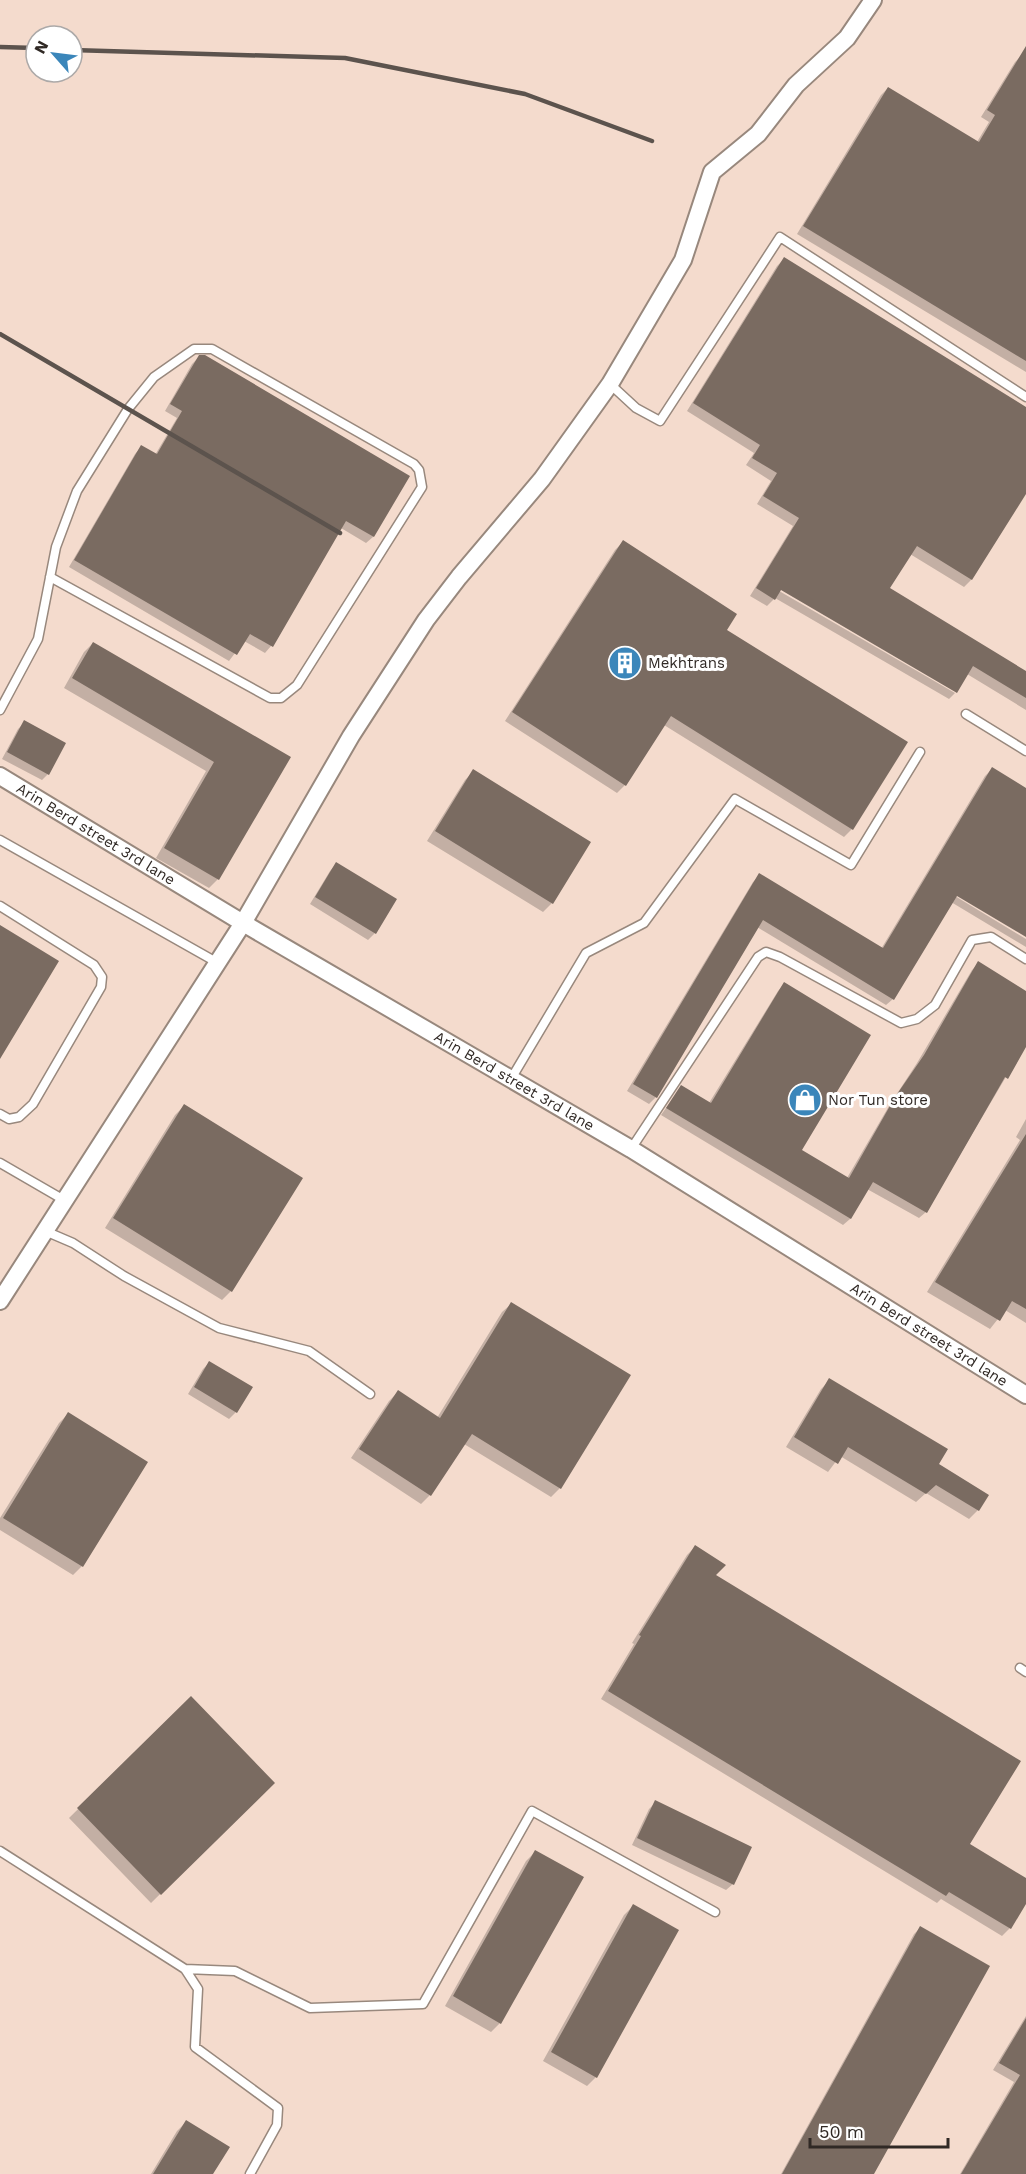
<svg xmlns="http://www.w3.org/2000/svg" width="1026" height="2174" font-family="'Work Sans',sans-serif">
  <rect width="100%" height="100%" fill="#fbe9de"/>
  <path fill="#f4dbcd" fill-rule="evenodd" d="M 0,0 L 1026,0 L 1026,2174 L 0,2174 ZM 36,36 L 72,36 L 72,72 L 36,72 Z"/>
  <path fill="#0003" d="M 1022,55 L 1026,57 L 1026,372 L 797,234 L 881,95 L 888,88 L 977,142 L 989,122 L 981,117 L 1015,62 Z
    M 784,259 L 1026,409 L 1026,491 L 971,580 L 964,587 L 910,554 L 888,589 L 1026,673 L 1026,710 L 967,674 L 776,585 L 774,588 L 955,693 L 949,699 L 775,598 L 767,606 L 750,596 L 793,526 L 757,504 L 771,481 L 746,465 L 754,453 L 687,411 L 777,266 Z
    M 199,357 L 408,476 L 373,537 L 366,543 L 341,528 L 271,646 L 265,653 L 244,641 L 229,661 L 69,567 L 135,454 L 141,447 L 155,455 L 177,418 L 165,411 L 192,364 Z
    M 623,542 L 725,630 L 852,829 L 844,837 L 664,725 L 625,785 L 617,793 L 505,721 L 615,550 Z
    M 93,643 L 289,757 L 218,879 L 209,888 L 156,858 L 206,771 L 64,688 L 84,652 Z
    M 25,722 L 48,774 L 42,780 L 2,759 L 18,729 Z
    M 992,769 L 1026,790 L 1026,935 L 952,890 L 950,893 L 1026,939 L 1026,947 L 951,902 L 893,999 L 886,1005 L 757,927 L 656,1097 L 649,1104 L 627,1091 L 753,882 L 760,875 L 881,949 L 985,776 Z
    M 474,771 L 552,903 L 543,912 L 427,841 L 465,780 Z
    M 336,864 L 375,933 L 368,940 L 310,904 L 330,871 Z
    M 979,963 L 1026,993 L 1026,1043 L 926,1212 L 919,1218 L 867,1189 L 850,1219 L 843,1225 L 661,1115 L 681,1087 L 709,1103 L 778,991 L 784,984 L 800,1151 L 847,1178 L 889,1106 L 917,1063 L 972,970 Z
    M 184,1106 L 301,1179 L 231,1291 L 222,1300 L 105,1228 L 175,1115 Z
    M 1026,1119 L 1026,1323 L 1005,1310 L 990,1329 L 927,1292 L 1020,1140 L 1016,1137 Z
    M 511,1304 L 560,1488 L 551,1497 L 464,1444 L 430,1495 L 421,1504 L 351,1458 L 389,1401 L 398,1392 L 437,1418 L 502,1312 Z
    M 209,1363 L 236,1412 L 229,1419 L 188,1394 L 203,1369 Z
    M 830,1380 L 937,1465 L 978,1510 L 969,1519 L 926,1493 L 916,1502 L 840,1456 L 828,1472 L 786,1447 L 821,1389 Z
    M 68,1414 L 146,1462 L 82,1566 L 73,1575 L 0,1530 L 0,1518 L 59,1423 Z
    M 695,1547 L 714,1575 L 968,1845 L 1026,1880 L 1026,1901 L 1010,1928 L 1002,1936 L 941,1899 L 937,1903 L 601,1699 L 634,1644 L 632,1643 L 687,1555 Z
    M 191,1698 L 273,1783 L 151,1903 L 69,1818 Z
    M 656,1802 L 733,1884 L 726,1890 L 632,1845 L 649,1809 Z
    M 535,1852 L 500,2023 L 491,2032 L 445,2006 L 526,1861 Z
    M 633,1906 L 596,2077 L 587,2086 L 543,2061 L 624,1915 Z
    M 920,1928 L 872,2174 L 781,2174 L 914,1934 Z
    M 1026,2016 L 1026,2174 L 960,2174 L 1014,2082 L 993,2070 Z
    M 186,2122 L 211,2174 L 151,2174 L 177,2131 Z"/>
  <path fill="#7a6b61" d="M 1026,46 L 1026,361 L 803,226 L 888,87 L 979,142 L 995,115 L 987,110 Z
    M 784,257 L 1026,407 L 1026,494 L 972,580 L 917,546 L 890,588 L 1026,671 L 1026,698 L 973,666 L 957,693 L 781,590 L 775,600 L 756,588 L 799,518 L 763,496 L 777,473 L 752,458 L 760,445 L 693,403 Z
    M 199,355 L 205,355 L 410,476 L 374,537 L 346,521 L 273,647 L 250,634 L 237,655 L 74,560 L 141,445 L 157,454 L 182,411 L 170,404 Z
    M 623,540 L 737,614 L 727,630 L 908,742 L 853,830 L 671,716 L 626,786 L 512,712 Z
    M 93,642 L 291,757 L 219,880 L 164,848 L 214,762 L 72,678 Z
    M 24,720 L 66,743 L 49,775 L 7,752 Z
    M 992,767 L 1026,788 L 1026,937 L 957,896 L 894,1000 L 763,920 L 657,1098 L 633,1084 L 759,873 L 883,948 Z
    M 473,769 L 591,842 L 553,904 L 435,831 Z
    M 336,862 L 397,899 L 376,934 L 315,897 Z
    M 0,925 L 59,961 L 0,1059 Z
    M 978,961 L 1026,991 L 1026,1047 L 1008,1079 L 1005,1077 L 927,1213 L 873,1182 L 851,1219 L 666,1108 L 681,1085 L 711,1103 L 784,982 L 871,1035 L 802,1150 L 849,1178 L 895,1097 L 924,1055 Z
    M 184,1104 L 303,1178 L 232,1292 L 113,1218 Z
    M 1026,1134 L 1026,1309 L 1012,1301 L 1000,1321 L 935,1282 Z
    M 511,1302 L 631,1375 L 561,1489 L 472,1434 L 431,1496 L 359,1449 L 398,1390 L 440,1418 Z
    M 209,1361 L 253,1387 L 237,1413 L 194,1387 Z
    M 829,1378 L 948,1449 L 939,1464 L 989,1495 L 979,1511 L 936,1485 L 926,1494 L 848,1447 L 838,1464 L 794,1437 Z
    M 68,1412 L 148,1462 L 83,1567 L 3,1518 Z
    M 695,1545 L 726,1565 L 716,1575 L 1021,1761 L 970,1844 L 1026,1878 L 1026,1904 L 1011,1929 L 949,1892 L 946,1896 L 608,1691 L 641,1636 L 639,1635 Z
    M 191,1696 L 275,1783 L 161,1895 L 77,1808 Z
    M 655,1800 L 752,1847 L 734,1885 L 637,1838 Z
    M 535,1850 L 584,1877 L 501,2024 L 453,1996 Z
    M 633,1904 L 679,1930 L 597,2078 L 551,2052 Z
    M 920,1926 L 990,1966 L 874,2174 L 782,2174 Z
    M 1026,2018 L 1026,2174 L 961,2174 L 1020,2075 L 999,2063 Z
    M 186,2120 L 230,2147 L 213,2174 L 153,2174 Z"/>
  <g fill="none" stroke-linecap="round" stroke-linejoin="round">
    <defs>
      <path id="service" d="M 610,384 L 636,408 L 660,421 L 780,237 L 1026,397
        M 0,710 L 38,639 L 56,547 L 77,491 L 128,409 L 154,377 L 194,349 L 212,349 L 414,464 L 419,470 L 422,487 L 297,685 L 281,698 L 270,698 L 50,577
        M 966,714 L 1026,751
        M 0,840 L 218,963
        M 0,906 L 94,965 L 102,977 L 101,987 L 33,1104 L 19,1117 L 9,1119 L 0,1114
        M 511,1079 L 586,953 L 644,923 L 735,799 L 851,865 L 920,752
        M 631,1149 L 758,957 L 766,952 L 780,957 L 901,1023 L 917,1019 L 935,1005 L 972,940 L 991,937 L 1026,959
        M 0,1163 L 64,1200
        M 45,1231 L 73,1243 L 124,1276 L 219,1328 L 309,1351 L 370,1394
        M 1020,1668 L 1026,1672
        M 0,1851 L 185,1969 L 198,1989 L 195,2047 L 278,2108 L 277,2125 L 250,2174
        M 185,1969 L 235,1971 L 310,2008 L 423,2004 L 532,1811 L 715,1912"/>
      <g id="minor">
        <path id="s1" d="M 0,776 L 243,923 L 631,1149 L 1026,1395"/>
        <path d="M 0,1301 L 243,923 L 351,736 L 426,620 L 459,577 L 542,479 L 610,384 L 683,260 L 712,172 L 758,134 L 796,85 L 847,38 L 873,0"/>
      </g>
    </defs>
    <use href="#service" stroke="#98887d" stroke-width="11"/>
    <use href="#minor" stroke="#98887d" stroke-width="20"/>
    <use href="#service" stroke="#fff" stroke-width="8"/>
    <use href="#minor" stroke="#fff" stroke-width="16"/>
    <path stroke="#5c534d" stroke-width="4.5" d="M 0,47 L 36,48
      M 72,50 L 345,58 L 525,94 L 652,141
      M 0,334 L 340,533"/>
  </g>
  <defs>
    <symbol id="building-disc" viewBox="-11 -11 22 22"><circle r="9.5" fill="#3b86ba" stroke="#fff"/><path d="M-4-6H4V6H1V3H-1V6H-4ZM-2.5-4.3h1.7v1.8h-1.7ZM.8-4.3h1.7v1.8H.8ZM-2.5-1h1.7V.8h-1.7ZM.8-1h1.7V.8H.8Z" fill="#fff"/></symbol>
    <symbol id="shop-disc" viewBox="-11 -11 22 22"><circle r="9.5" fill="#3b86ba" stroke="#fff"/><path d="M-5-2.5h2.3a2.7 3.5 0 0 1 5.4 0H5L5.5 6h-11ZM-1.5-2.5h3a1.5 2.3 0 0 0-3 0Z" fill="#fff"/></symbol>
  </defs>
  <g fill-rule="evenodd">
    <use href="#building-disc" x="606" y="644" width="38" height="38"/>
    <use href="#shop-disc" x="786" y="1081" width="38" height="38"/>
  </g>
  <g text-anchor="middle" stroke-width="6" stroke-linejoin="round" paint-order="stroke">
    <g font-size="15" fill="#302925" stroke="#fff" text-anchor="start">
      <text x="648" y="668">Mekhtrans</text>
      <text x="828" y="1105">Nor Tun store</text>
    </g>
    <g font-size="15" fill="#302925" stroke="#fff">
      <text dy="5" stroke="none"><textPath href="#s1" startOffset="112">Arin Berd street 3rd lane</textPath></text>
      <text dy="5" stroke="none"><textPath href="#s1" startOffset="598">Arin Berd street 3rd lane</textPath></text>
      <text dy="5" stroke="none"><textPath href="#s1" startOffset="1084">Arin Berd street 3rd lane</textPath></text>
    </g>
  </g>
  <g transform="translate(54 54) rotate(298)"><circle r="28" fill="#ffffff" stroke="#aca9a8" stroke-width="1.5"/>
  <path d="M0-4.5L10 22L0 15L-10 22Z" fill="#3b86ba"/>
  <text y="-9" font-size="16" font-weight="bold" text-anchor="middle" fill="#302925">N</text>
  </g>
  <path d="M810 2138v9h138v-9" fill="none" stroke="#302925" stroke-width="3"/>
  <text x="819" y="2138" font-size="18" fill="#302925" stroke="#ffffff" stroke-width="4.5" paint-order="stroke">50 m</text>
</svg>
